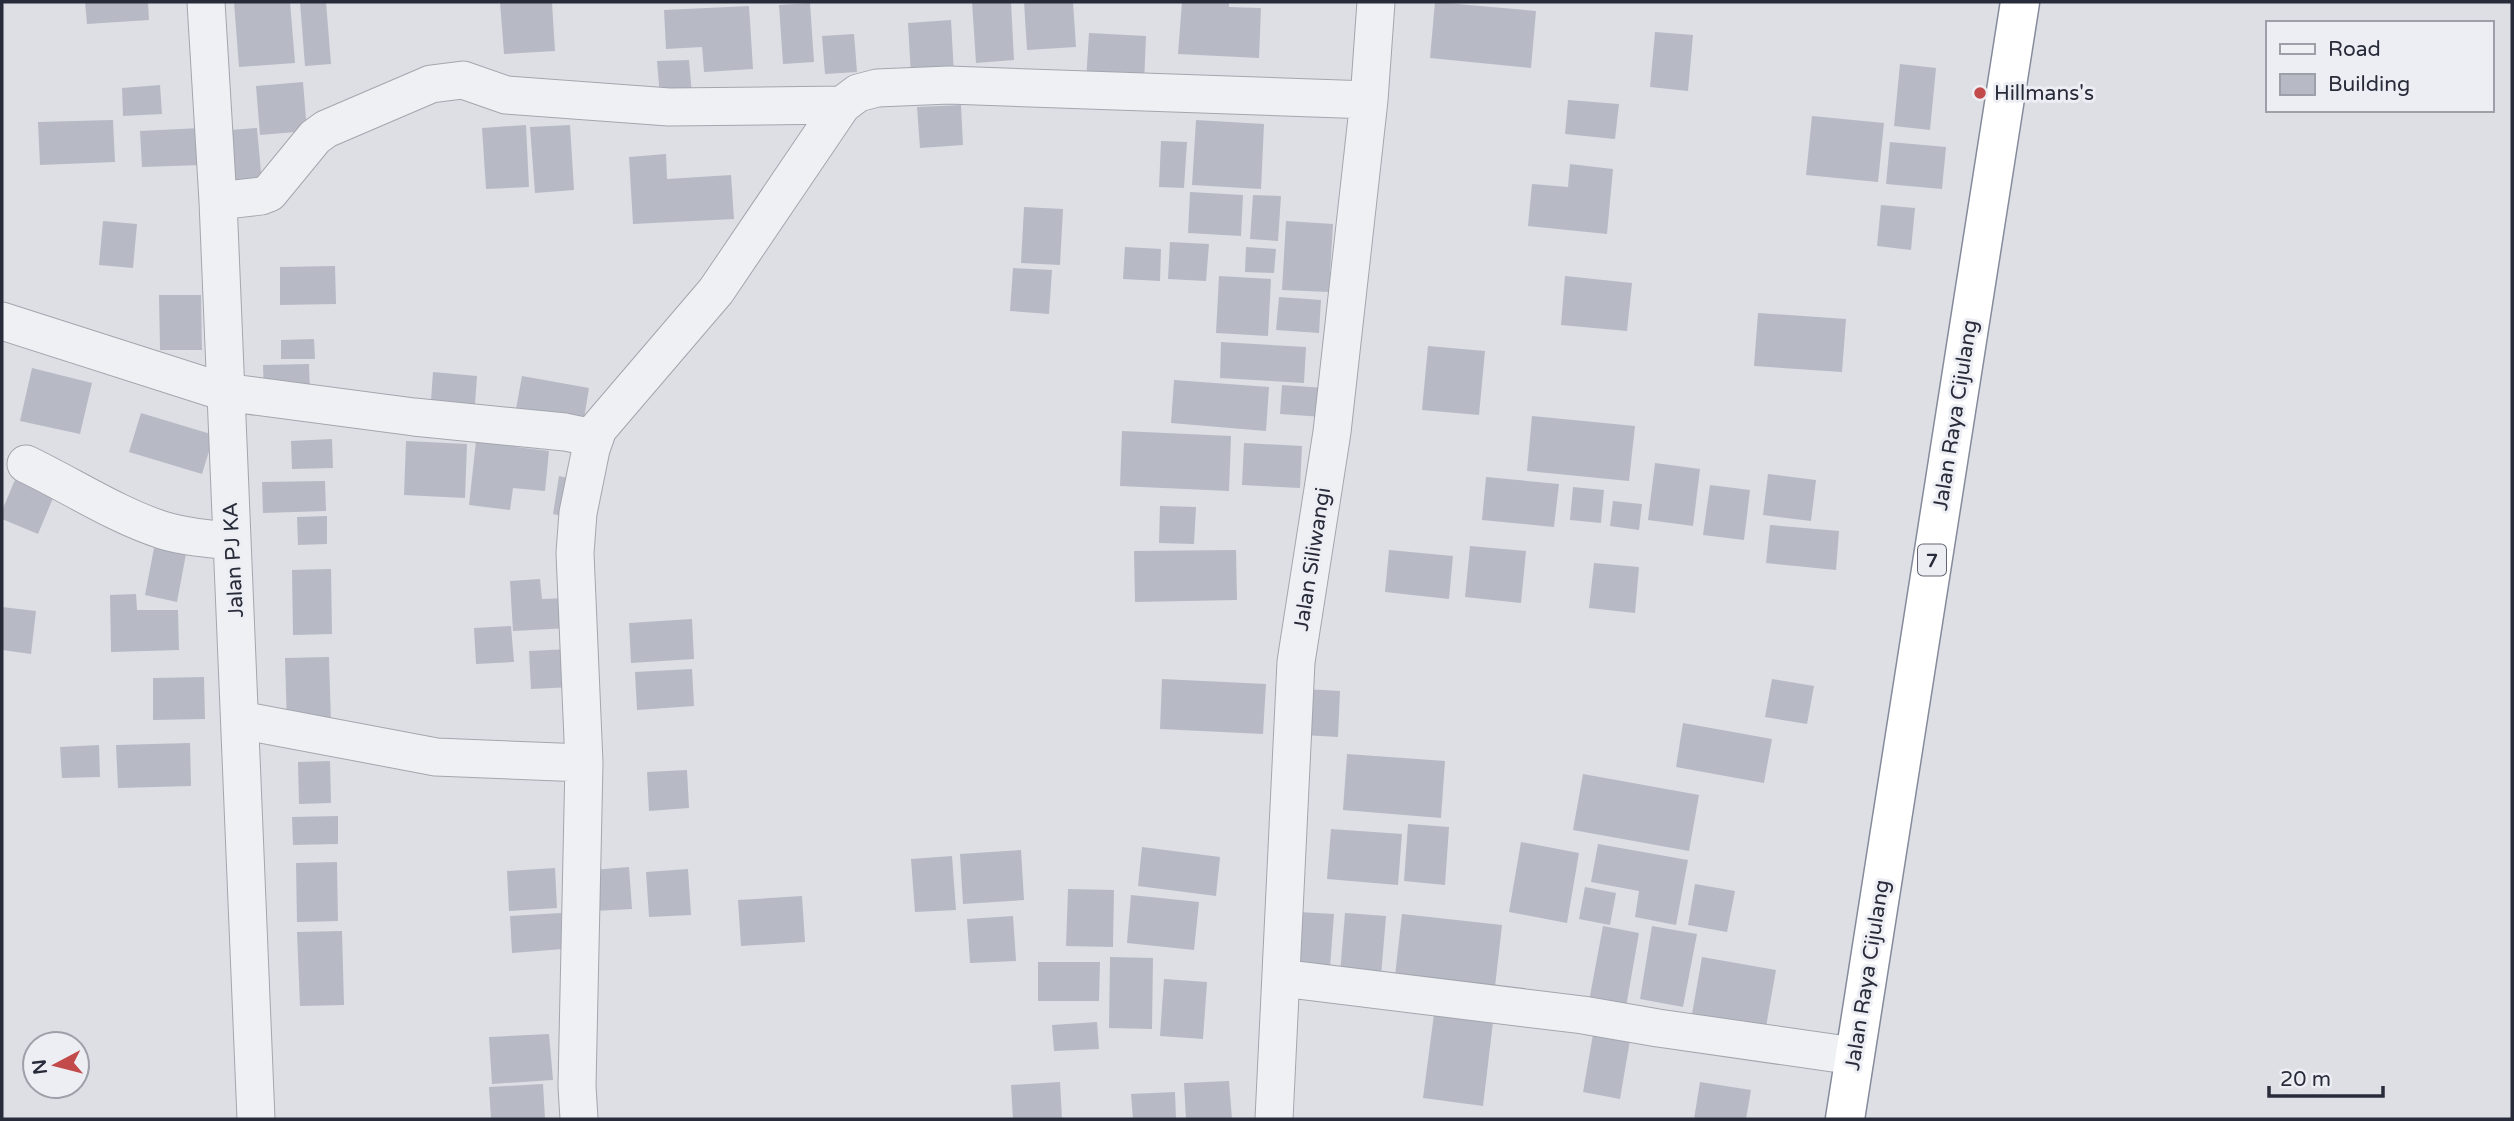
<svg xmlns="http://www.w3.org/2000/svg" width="2514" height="1121" font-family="'Varela Round',sans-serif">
  <rect width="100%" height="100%" fill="#dddfe5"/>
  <path fill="#b7bac5" d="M 85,2 L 148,2 L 149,20 L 87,24 Z
    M 234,2 L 290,2 L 295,63 L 239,67 Z
    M 300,2 L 326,2 L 331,64 L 305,66 Z
    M 500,2 L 552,2 L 555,51 L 504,54 Z
    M 972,2 L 1011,2 L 1014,60 L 976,63 Z
    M 1024,2 L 1073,2 L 1076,47 L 1027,50 Z
    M 1182,2 L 1229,2 L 1229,7 L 1261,8 L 1259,58 L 1178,54 Z
    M 1435,2 L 1536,11 L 1531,68 L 1430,58 Z
    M 810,3 L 814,62 L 783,64 L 779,5 Z
    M 749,6 L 753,69 L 704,72 L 702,47 L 666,49 L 664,10 Z
    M 951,20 L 954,74 L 911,76 L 908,23 Z
    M 1655,32 L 1693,35 L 1688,91 L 1650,87 Z
    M 1089,33 L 1146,36 L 1144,84 L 1086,81 Z
    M 854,34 L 857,72 L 825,74 L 822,36 Z
    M 689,60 L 692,95 L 660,97 L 657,61 Z
    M 1900,64 L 1936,68 L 1930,130 L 1894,126 Z
    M 303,82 L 307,131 L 260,135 L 256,86 Z
    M 160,85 L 162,114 L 123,116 L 122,88 Z
    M 1568,100 L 1619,104 L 1615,139 L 1565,134 Z
    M 961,105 L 963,145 L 920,148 L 917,107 Z
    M 1812,116 L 1884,123 L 1878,182 L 1806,175 Z
    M 113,120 L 115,162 L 40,165 L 38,122 Z
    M 1196,120 L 1264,124 L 1261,189 L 1192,185 Z
    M 526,125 L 529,187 L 486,189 L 482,128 Z
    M 570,125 L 574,190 L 535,193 L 530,127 Z
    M 200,128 L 202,165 L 142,167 L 140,131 Z
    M 257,128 L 262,183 L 222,186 L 218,131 Z
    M 1161,141 L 1187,142 L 1184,188 L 1159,187 Z
    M 1890,142 L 1946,147 L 1942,189 L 1886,184 Z
    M 666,154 L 667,179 L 731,175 L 734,219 L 633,224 L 629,157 Z
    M 1570,164 L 1613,169 L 1607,234 L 1528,226 L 1532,184 L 1568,187 Z
    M 1190,192 L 1243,195 L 1241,236 L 1188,233 Z
    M 1253,195 L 1281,196 L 1278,241 L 1250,239 Z
    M 1881,205 L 1915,208 L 1911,250 L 1877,246 Z
    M 1024,207 L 1063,209 L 1060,265 L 1021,263 Z
    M 103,221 L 137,224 L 133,268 L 99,265 Z
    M 1286,221 L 1333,224 L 1329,292 L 1282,290 Z
    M 1170,242 L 1209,244 L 1206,281 L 1168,279 Z
    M 1125,247 L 1161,249 L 1160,281 L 1123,279 Z
    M 1246,247 L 1276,249 L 1274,273 L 1245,272 Z
    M 335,266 L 336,304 L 280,305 L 280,267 Z
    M 1013,268 L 1052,270 L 1049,314 L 1010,311 Z
    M 1219,276 L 1271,279 L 1268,336 L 1216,333 Z
    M 1565,276 L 1632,283 L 1627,331 L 1561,325 Z
    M 159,295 L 201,295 L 202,350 L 160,350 Z
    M 1279,297 L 1321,300 L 1319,333 L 1276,330 Z
    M 1758,313 L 1846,319 L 1842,372 L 1754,366 Z
    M 314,339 L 315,359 L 281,359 L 281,340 Z
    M 1221,342 L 1306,347 L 1304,383 L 1220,378 Z
    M 1428,346 L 1485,351 L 1479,415 L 1422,410 Z
    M 309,364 L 310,394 L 264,395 L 263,365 Z
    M 32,368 L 92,383 L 80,434 L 20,421 Z
    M 433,372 L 477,376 L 474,418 L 430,414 Z
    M 522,376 L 589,388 L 582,431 L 514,420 Z
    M 1174,380 L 1269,387 L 1266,431 L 1171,423 Z
    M 1282,385 L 1324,388 L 1323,417 L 1280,414 Z
    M 141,413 L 214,435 L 202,474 L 129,452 Z
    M 1532,416 L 1635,426 L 1629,481 L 1527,471 Z
    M 1122,431 L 1231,436 L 1229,491 L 1120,486 Z
    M 477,432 L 517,436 L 516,447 L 549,451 L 545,491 L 513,488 L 510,510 L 469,505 Z
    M 332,439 L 333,468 L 292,469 L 291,441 Z
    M 406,441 L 467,444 L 465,498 L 404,495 Z
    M 1244,443 L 1302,446 L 1300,488 L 1242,485 Z
    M 1655,463 L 1700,469 L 1693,526 L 1648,520 Z
    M 26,464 L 53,498 L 38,534 L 2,519 L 2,511 L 14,482 Z
    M 1768,474 L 1816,480 L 1811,521 L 1763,515 Z
    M 559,476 L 581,481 L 575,519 L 553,514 Z
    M 1486,477 L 1559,484 L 1554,527 L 1482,520 Z
    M 325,481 L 326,511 L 263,513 L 262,482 Z
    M 1710,485 L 1750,490 L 1744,540 L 1703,535 Z
    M 1573,487 L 1604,490 L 1601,523 L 1570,520 Z
    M 1613,501 L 1642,504 L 1639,530 L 1610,526 Z
    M 1160,506 L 1196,507 L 1194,544 L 1159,543 Z
    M 327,516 L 327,544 L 298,545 L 297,517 Z
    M 1770,525 L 1839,531 L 1836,570 L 1766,563 Z
    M 1470,546 L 1526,551 L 1521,603 L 1465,597 Z
    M 154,548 L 186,554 L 177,602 L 145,595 Z
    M 1236,550 L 1237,600 L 1135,602 L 1134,551 Z
    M 1389,550 L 1453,556 L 1449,599 L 1385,592 Z
    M 1594,563 L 1639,567 L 1635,613 L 1589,608 Z
    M 331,569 L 332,634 L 293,635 L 292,570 Z
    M 540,579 L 542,599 L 568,598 L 570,628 L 513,631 L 510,581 Z
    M 136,594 L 137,610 L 178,610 L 179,650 L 111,652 L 110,595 Z
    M 2,607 L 36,611 L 31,654 L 2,650 Z
    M 692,619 L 694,659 L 631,663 L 629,623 Z
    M 511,626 L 514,662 L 476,664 L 474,628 Z
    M 571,649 L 573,687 L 531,689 L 529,651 Z
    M 329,657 L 331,724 L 287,726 L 285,658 Z
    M 692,669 L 694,706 L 637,710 L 635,672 Z
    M 204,677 L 205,719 L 153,720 L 153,678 Z
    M 1162,679 L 1266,684 L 1263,734 L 1160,729 Z
    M 1772,679 L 1814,686 L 1807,724 L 1765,717 Z
    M 1305,689 L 1340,691 L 1338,737 L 1303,735 Z
    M 1683,723 L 1772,739 L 1764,783 L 1676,767 Z
    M 190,743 L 191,786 L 118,788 L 116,745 Z
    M 99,745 L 100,777 L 62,778 L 60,747 Z
    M 1347,754 L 1445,761 L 1441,818 L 1343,810 Z
    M 330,761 L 331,803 L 299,804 L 298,762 Z
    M 687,770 L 689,808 L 649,811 L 647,772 Z
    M 1583,774 L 1699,795 L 1689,851 L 1573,830 Z
    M 338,816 L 338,844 L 293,845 L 292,817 Z
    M 1408,824 L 1449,827 L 1445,885 L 1404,881 Z
    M 1331,829 L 1402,834 L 1398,885 L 1327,879 Z
    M 1521,842 L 1579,853 L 1567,923 L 1509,912 Z
    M 1598,844 L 1688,860 L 1676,925 L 1635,917 L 1639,891 L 1591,882 Z
    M 1142,847 L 1220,857 L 1216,896 L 1138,886 Z
    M 1021,850 L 1024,900 L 963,904 L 960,854 Z
    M 952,856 L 956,910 L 915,912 L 911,859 Z
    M 337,862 L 338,921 L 297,922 L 296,863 Z
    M 629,867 L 632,909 L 593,911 L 591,870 Z
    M 555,868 L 557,908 L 509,911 L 507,871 Z
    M 688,869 L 691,915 L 649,917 L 646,872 Z
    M 1695,884 L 1735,891 L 1727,932 L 1688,925 Z
    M 1585,887 L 1616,893 L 1610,925 L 1579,919 Z
    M 1068,889 L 1114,890 L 1113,947 L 1066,946 Z
    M 1131,895 L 1199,902 L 1194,950 L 1127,943 Z
    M 802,896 L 805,942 L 741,946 L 738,900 Z
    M 1298,912 L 1334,914 L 1330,968 L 1294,965 Z
    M 561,913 L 563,949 L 512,953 L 510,916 Z
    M 1345,913 L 1386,916 L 1381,976 L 1340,973 Z
    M 1402,914 L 1502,925 L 1495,987 L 1395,976 Z
    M 1013,916 L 1016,961 L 970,963 L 967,919 Z
    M 1603,926 L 1639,933 L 1626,1007 L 1589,1001 Z
    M 1652,926 L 1697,934 L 1683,1007 L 1640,999 Z
    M 342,931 L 344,1005 L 300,1006 L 297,932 Z
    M 1110,957 L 1153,958 L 1152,1029 L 1109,1028 Z
    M 1702,957 L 1776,970 L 1766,1027 L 1692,1014 Z
    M 1038,962 L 1100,962 L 1099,1001 L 1038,1001 Z
    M 1164,979 L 1207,982 L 1203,1039 L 1160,1036 Z
    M 1434,1014 L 1493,1022 L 1483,1106 L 1423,1098 Z
    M 1097,1022 L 1099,1049 L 1054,1051 L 1052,1025 Z
    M 549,1034 L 553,1080 L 492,1084 L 489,1037 Z
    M 1593,1034 L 1630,1040 L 1620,1099 L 1583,1092 Z
    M 1229,1081 L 1232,1119 L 1186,1119 L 1184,1083 Z
    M 1060,1082 L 1062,1119 L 1013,1119 L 1011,1085 Z
    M 1700,1082 L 1751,1090 L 1746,1119 L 1694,1119 Z
    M 543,1084 L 545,1119 L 491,1119 L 489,1087 Z
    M 1175,1092 L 1176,1119 L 1133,1119 L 1131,1094 Z"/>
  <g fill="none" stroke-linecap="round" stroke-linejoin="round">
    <defs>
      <path id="minor" d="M 206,2 L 218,201 L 256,1119
        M 218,201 L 261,196 L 269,193 L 315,137 L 326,129 L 431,84 L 463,80 L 506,95 L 669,107 L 842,105
        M 2,321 L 224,392 L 414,417 L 565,432 L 594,438
        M 26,464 C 72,486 114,514 162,530 C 185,537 209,539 232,541
        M 240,720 L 436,757 L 584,763
        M 1281,978 L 1583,1015 L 1658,1028 L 1854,1056
        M 579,1119 L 577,1086 L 584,763 L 575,553 L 578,513 L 591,449 L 598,429 L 716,291 L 842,105 L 858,93 L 877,88 L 949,85 L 1369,100
        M 1274,1119 L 1296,662 L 1332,432 L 1369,100 L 1376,2"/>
      <path id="highway" d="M 1845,1119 L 2020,2"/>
    </defs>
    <use href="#minor" stroke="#a3a6ae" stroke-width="39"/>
    <use href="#highway" stroke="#858b9b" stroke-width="41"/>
    <use href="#minor" stroke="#eff0f4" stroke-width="37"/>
    <use href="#highway" stroke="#fff" stroke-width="38"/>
  </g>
  <circle fill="#c24a4b" stroke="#eceef3" stroke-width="2.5" cx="1980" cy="93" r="7"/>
  <g text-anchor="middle" stroke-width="6" stroke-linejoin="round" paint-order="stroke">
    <rect fill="#eceef3" stroke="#636672" stroke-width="2" x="1918" y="544.5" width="28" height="31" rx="5"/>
    <g font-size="19" font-weight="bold" fill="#282c3a">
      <text x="1932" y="567">7</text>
    </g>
    <g font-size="21" fill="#282c3a" stroke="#eceef3" text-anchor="start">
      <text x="1994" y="100">Hillmans's</text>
    </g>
    <g font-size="21" fill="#282c3a" stroke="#eceef3">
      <text transform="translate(1955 415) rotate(-81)" y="7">Jalan Raya Cijulang</text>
      <text transform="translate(1312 559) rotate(-81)" y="7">Jalan Siliwangi</text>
      <text transform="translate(233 560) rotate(-93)" y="7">Jalan PJ KA</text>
      <text transform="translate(1867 975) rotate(-81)" y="7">Jalan Raya Cijulang</text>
    </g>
  </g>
  <rect width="2514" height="1121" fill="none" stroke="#282c3a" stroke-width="7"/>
  <rect x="2266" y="21" width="228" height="91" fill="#eceef3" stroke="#9ea0a9" stroke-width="2"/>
  <rect x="2280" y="44" width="35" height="10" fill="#eff0f4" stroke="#9ea0a9" stroke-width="2"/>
  <text x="2328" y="56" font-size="21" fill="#282c3a">Road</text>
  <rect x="2280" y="74" width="35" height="21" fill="#b7bac5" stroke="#9ea0a9" stroke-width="2"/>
  <text x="2328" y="91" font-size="21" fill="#282c3a">Building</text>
  <g transform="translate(56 1065) rotate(263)"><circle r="33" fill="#eceef3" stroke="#9ea0a9" stroke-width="2"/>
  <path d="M0-5L12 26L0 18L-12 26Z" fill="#c24a4b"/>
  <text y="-10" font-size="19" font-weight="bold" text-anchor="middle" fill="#282c3a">N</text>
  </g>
  <path d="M2269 1086v10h114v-10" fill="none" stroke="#282c3a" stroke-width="3.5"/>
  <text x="2280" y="1086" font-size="21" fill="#282c3a" stroke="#eceef3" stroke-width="5" paint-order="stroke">20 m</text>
</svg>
